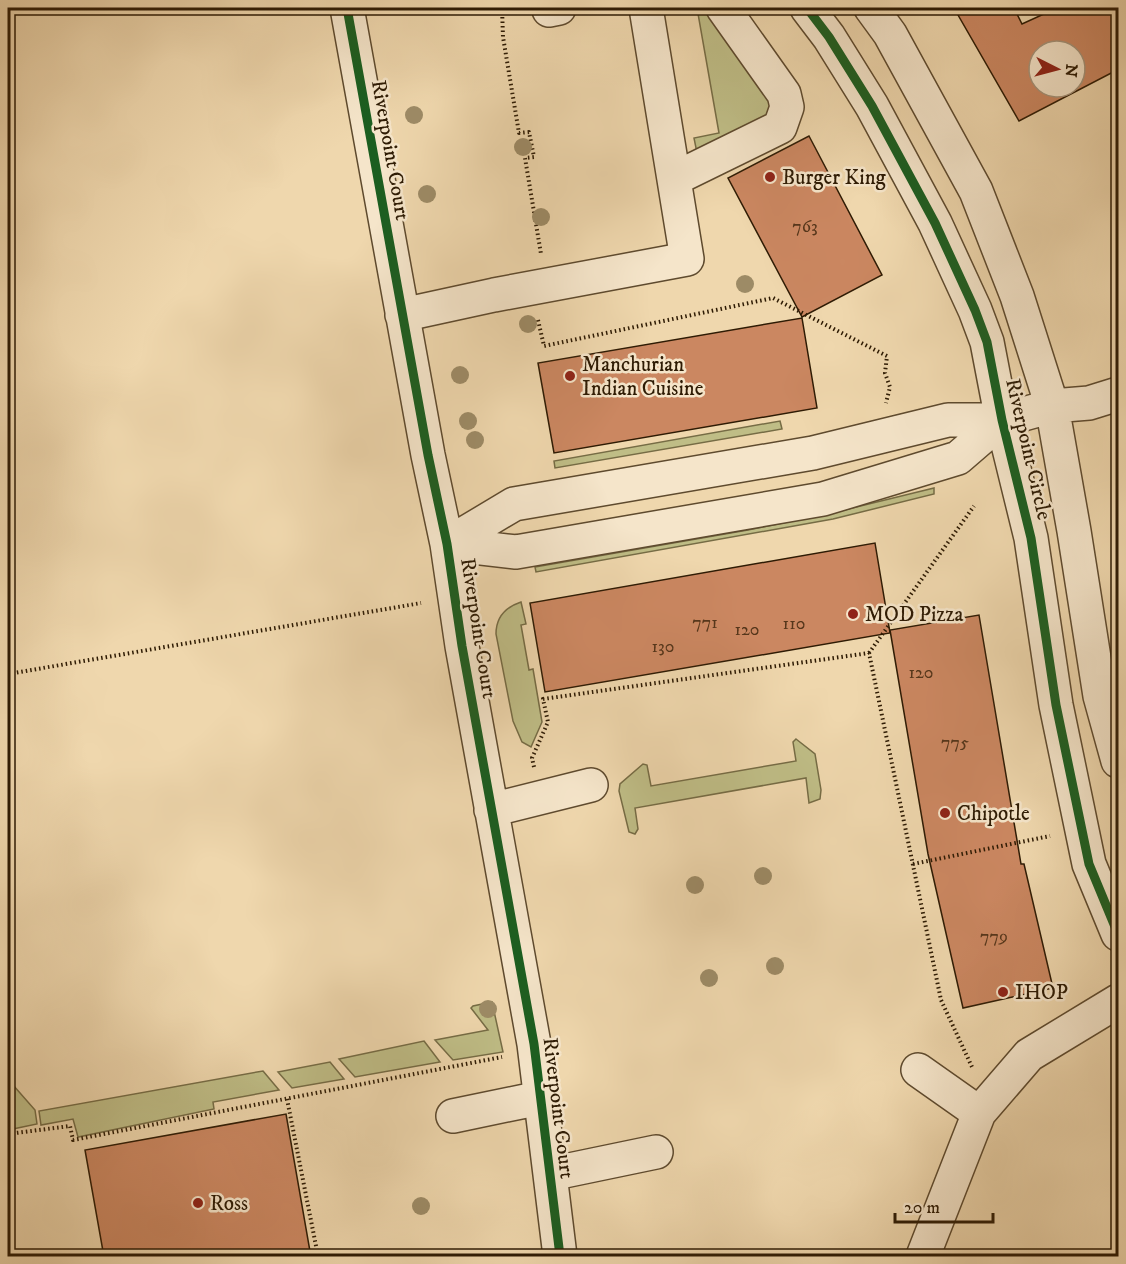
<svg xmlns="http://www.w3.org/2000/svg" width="1126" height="1264" font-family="'IM FELL DW Pica',serif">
  <rect width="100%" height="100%" fill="#efd7ad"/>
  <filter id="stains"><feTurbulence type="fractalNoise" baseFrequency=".00333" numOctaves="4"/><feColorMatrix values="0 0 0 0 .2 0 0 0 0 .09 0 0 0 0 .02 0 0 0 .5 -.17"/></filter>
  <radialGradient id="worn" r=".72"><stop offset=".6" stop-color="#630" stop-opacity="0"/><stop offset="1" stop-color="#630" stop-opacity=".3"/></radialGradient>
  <path fill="#bfbd86" stroke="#766c45" stroke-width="1.5" d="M 697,8 L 711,8 L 773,100 L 767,122 L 697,153 L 694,138 L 719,133 Z
    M 780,421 L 782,429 L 555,468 L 554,461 Z
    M 934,488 L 934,494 L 833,519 L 536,572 L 535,567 L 748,530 L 832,513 Z
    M 521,602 L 526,624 L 521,625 L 529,670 L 533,669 L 542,722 L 531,747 L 522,742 L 513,721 L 496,634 C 496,617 506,607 521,602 Z
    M 796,739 L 815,754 L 821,790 L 820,799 L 809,803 L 806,778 L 635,808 L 638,829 L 635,834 L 629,832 L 619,791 L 620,784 L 643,764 L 647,765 L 651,786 L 796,761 L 793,742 Z
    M 492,1002 L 503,1052 L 453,1060 L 435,1040 L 488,1030 L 471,1008 L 473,1006 Z
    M 424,1041 L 440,1062 L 355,1077 L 339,1059 Z
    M 330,1062 L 344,1079 L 292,1088 L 278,1072 Z
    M 263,1071 L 279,1090 L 213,1102 L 214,1109 L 78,1137 L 73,1119 L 41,1125 L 39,1111 Z
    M 13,1085 L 35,1110 L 37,1124 L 8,1130 L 8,1087 Z"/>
  <path fill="#cb8761" stroke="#2e1b04" stroke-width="1.5" fill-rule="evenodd" d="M 954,8 L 1014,8 L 1022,24 L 1057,8 L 1119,8 L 1119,69 L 1019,121 ZM 1039,51 L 1075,51 L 1075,87 L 1039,87 Z
    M 809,136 L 882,275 L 802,317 L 728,178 Z
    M 802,318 L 817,408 L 554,453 L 538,363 Z
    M 875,543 L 890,633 L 545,692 L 530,603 Z
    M 979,615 L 1021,864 L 1024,864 L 1053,988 L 963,1008 L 928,854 L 890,630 Z
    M 286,1114 L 311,1257 L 104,1257 L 85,1150 Z"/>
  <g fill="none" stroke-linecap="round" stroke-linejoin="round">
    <defs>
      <path id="minor" d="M 347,8 L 428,455 L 447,544 L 462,646 L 534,1044 L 560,1256
        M 807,8 L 829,37 L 872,106 L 935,223 L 975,310 L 987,342 L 1002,420 L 1031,538 L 1056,705 L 1089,864 L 1118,934
        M 871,8 L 890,34 L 976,191 L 1017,296 L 1052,406 L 1074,531 L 1100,696 L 1118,761
        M 549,10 L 559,8
        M 674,179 L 780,127 L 787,107 L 784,94 L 723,8
        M 402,315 L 494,295 L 687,259 L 646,8
        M 447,544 L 514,504 L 813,453 L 948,420 L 1002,420 L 1052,406 L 1089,403 L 1118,394
        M 447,544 L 516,552 L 823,499 L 958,458 L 1002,420
        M 491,810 L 591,785
        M 918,1070 L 979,1113
        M 453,1116 L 540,1098
        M 550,1174 L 656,1152
        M 923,1256 L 979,1113 L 1029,1055 L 1118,1001"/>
    </defs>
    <use href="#minor" stroke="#5e4a2e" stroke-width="36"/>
    <path stroke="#2e1b04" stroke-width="4" stroke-dasharray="1.5 3" stroke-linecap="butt" d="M 502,8 L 503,37 L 519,133 L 529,132 L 534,157 L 525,158 L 541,254
      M 538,320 L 544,346 L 773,298 L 887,356 L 885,373 L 890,387 L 886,403
      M 869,653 L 974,506
      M 8,674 L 421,603
      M 534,767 L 532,758 L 548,722 L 543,699 L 869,653 L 941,1000 L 972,1067
      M 913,864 L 1050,836
      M 287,1099 L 318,1256
      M 8,1134 L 70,1126 L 73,1140 L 502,1057"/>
    <use href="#minor" stroke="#f5e5ca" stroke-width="33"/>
    <defs>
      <path id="cycleway" d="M 347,8 L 428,455 L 447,544 L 462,646 L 534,1044 L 560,1256
        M 807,8 L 829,37 L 872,106 L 935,223 L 975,310 L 987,342 L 1002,420 L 1031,538 L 1056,705 L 1089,864 L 1118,934"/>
    </defs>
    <use href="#cycleway" stroke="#f5e5ca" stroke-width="13"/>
    <use href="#cycleway" stroke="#1b5e20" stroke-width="9"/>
  </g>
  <g fill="#9d8b66">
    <circle cx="414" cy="115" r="9"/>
    <circle cx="523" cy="147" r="9"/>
    <circle cx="427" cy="194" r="9"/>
    <circle cx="541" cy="217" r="9"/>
    <circle cx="745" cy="284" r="9"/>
    <circle cx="528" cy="324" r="9"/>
    <circle cx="460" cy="375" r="9"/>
    <circle cx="468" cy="421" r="9"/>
    <circle cx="475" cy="440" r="9"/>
    <circle cx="763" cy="876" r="9"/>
    <circle cx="695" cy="885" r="9"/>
    <circle cx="775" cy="966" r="9"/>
    <circle cx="709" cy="978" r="9"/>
    <circle cx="488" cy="1009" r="9"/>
    <circle cx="421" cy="1206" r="9"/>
  </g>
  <g fill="#8f2418" stroke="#f5e5ca" stroke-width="2">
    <circle cx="770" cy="177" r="6"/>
    <circle cx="570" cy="376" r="6"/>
    <circle cx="853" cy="614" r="6"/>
    <circle cx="945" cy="813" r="6"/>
    <circle cx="1003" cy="992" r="6"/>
    <circle cx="198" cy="1203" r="6"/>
  </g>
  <g text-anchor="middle" stroke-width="5" stroke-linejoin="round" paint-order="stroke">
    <g font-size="18" fill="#55361b">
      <text x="805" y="232">763</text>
      <text x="705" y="628">771</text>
      <text x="794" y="629">110</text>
      <text x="747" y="635">120</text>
      <text x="663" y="652">130</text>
      <text x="921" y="678">120</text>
      <text x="955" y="748">775</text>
      <text x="994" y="942">779</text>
    </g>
    <g font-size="21" fill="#2e1b04" stroke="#f5e5ca">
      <text transform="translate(391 150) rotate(80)" y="7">Riverpoint Court</text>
      <text transform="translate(1029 449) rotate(77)" y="7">Riverpoint Circle</text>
      <text transform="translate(479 628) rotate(81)" y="7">Riverpoint Court</text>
      <text transform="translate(559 1108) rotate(83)" y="7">Riverpoint Court</text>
    </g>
    <g font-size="21" fill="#2e1b04" stroke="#f5e5ca" text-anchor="start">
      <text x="782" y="184">Burger King</text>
      <text x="582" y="371">Manchurian<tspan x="582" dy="24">Indian Cuisine</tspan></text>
      <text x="865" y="621">MOD Pizza</text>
      <text x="957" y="820">Chipotle</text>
      <text x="1015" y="999">IHOP</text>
      <text x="210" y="1210">Ross</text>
    </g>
  </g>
  <rect width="1126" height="1264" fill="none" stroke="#efd7ad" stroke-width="30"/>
  <rect x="9" y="9" width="1108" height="1246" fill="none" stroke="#2e1b04" stroke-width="3"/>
  <rect x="15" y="15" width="1096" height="1234" fill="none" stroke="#2e1b04" stroke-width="1.5"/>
  <g transform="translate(1057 69) rotate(96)"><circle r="28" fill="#f5e5ca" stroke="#a5947b" stroke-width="1.5"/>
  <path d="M0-4.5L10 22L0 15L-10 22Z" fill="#8f2418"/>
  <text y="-9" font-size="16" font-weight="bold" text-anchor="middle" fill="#2e1b04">N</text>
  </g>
  <path d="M895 1213v9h98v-9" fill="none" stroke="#2e1b04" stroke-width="3"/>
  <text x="904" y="1213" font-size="18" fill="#2e1b04" stroke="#f5e5ca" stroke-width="4.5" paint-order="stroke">20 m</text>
  <rect width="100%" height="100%" filter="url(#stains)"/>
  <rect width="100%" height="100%" fill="url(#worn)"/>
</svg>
